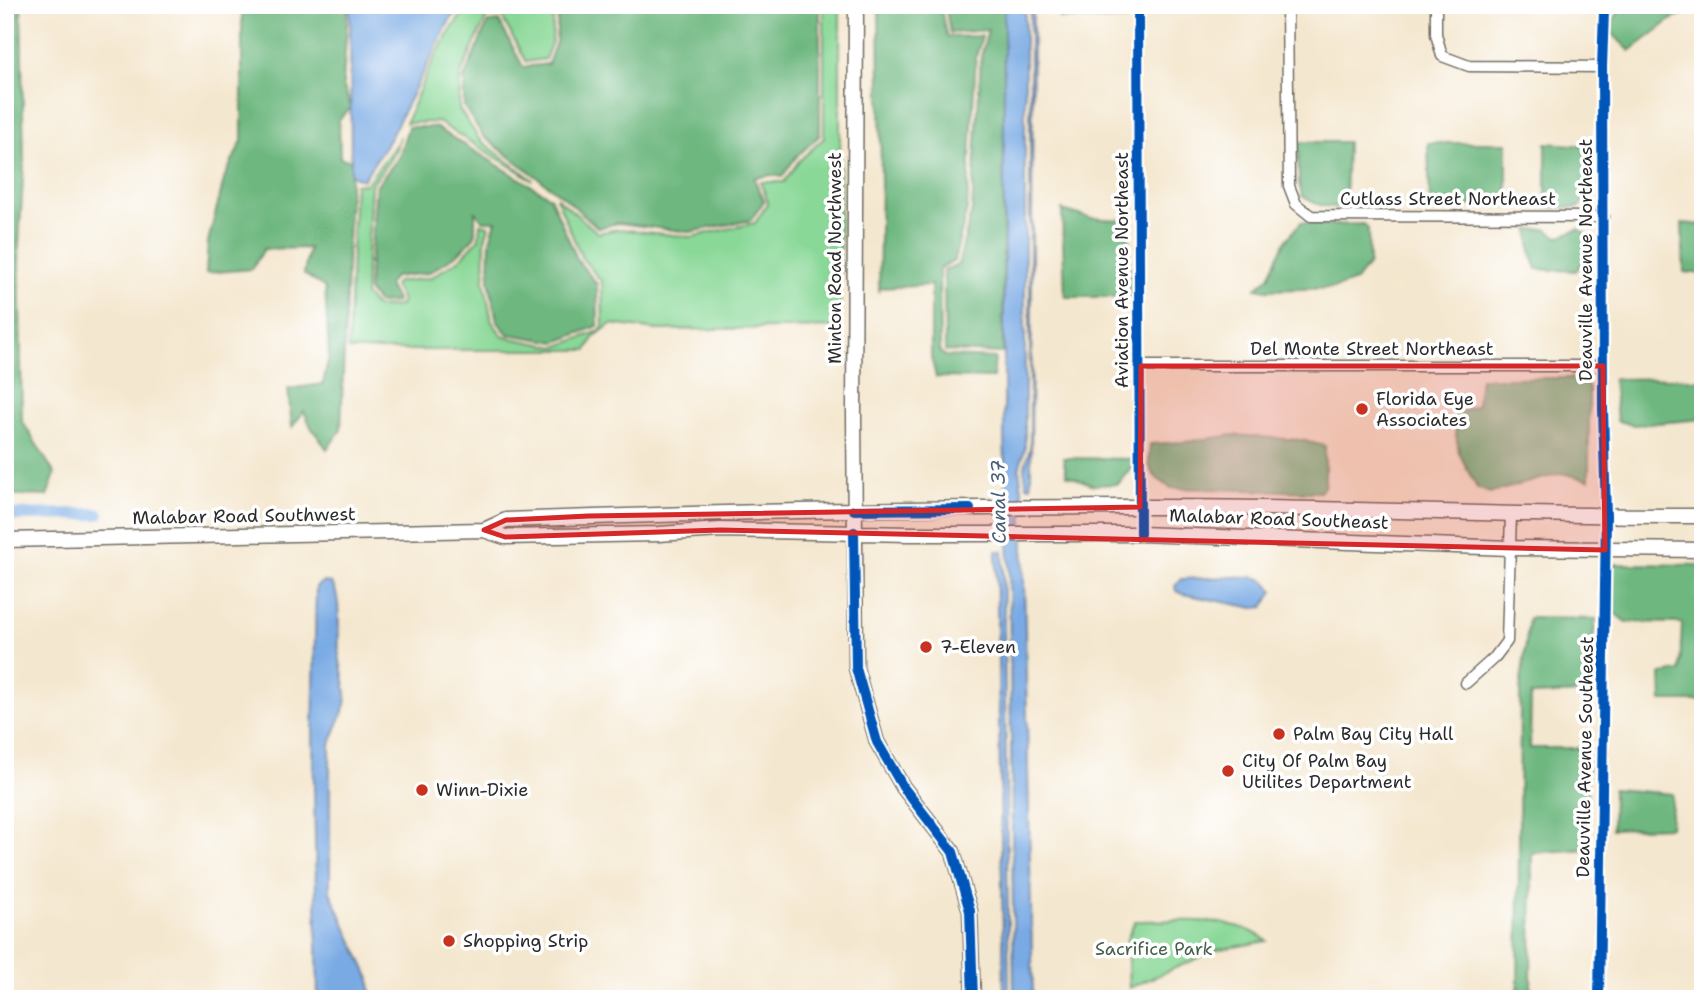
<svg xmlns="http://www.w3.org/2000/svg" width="1708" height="1004" font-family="'Shantell Sans',sans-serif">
  <rect width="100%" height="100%" fill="#fff"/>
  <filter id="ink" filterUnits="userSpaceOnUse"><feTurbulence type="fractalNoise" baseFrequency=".0143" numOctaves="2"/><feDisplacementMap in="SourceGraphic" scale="14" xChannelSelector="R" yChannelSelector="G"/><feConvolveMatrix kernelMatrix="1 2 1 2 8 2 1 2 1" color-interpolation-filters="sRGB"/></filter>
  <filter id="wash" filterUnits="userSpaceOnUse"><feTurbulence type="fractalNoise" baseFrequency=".00686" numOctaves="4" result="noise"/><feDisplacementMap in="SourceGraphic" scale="28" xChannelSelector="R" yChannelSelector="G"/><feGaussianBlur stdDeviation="1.57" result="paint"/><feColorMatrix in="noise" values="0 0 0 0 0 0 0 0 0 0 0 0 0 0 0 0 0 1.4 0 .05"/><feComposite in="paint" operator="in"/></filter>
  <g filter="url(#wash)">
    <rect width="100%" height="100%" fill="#f4e7cf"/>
    <path fill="#89d897" stroke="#5a8261" stroke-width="2" d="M 470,5 L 554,5 L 552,41 L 545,59 L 526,62 L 502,17 L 487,16 L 460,76 L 459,109 L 480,140 L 533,180 L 438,122 L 406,123 C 422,82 441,37 470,5 Z
      M 824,5 L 840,5 L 840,327 L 657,330 L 611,324 L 594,337 L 587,350 L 348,350 L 355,184 L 366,184 L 397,143 L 400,136 L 394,154 L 371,185 L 365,295 L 376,307 L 400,306 L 402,300 L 394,286 L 397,282 L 430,278 L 460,259 L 479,239 L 480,224 L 489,226 L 485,239 L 484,281 L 492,322 L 504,337 L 556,347 L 600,331 L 603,325 L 602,282 L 582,258 L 556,197 L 598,233 L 618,229 L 691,237 L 755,223 L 768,203 L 761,182 L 784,182 L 799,161 L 824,138 Z
      M 1135,921 C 1174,921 1236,915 1267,941 L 1217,950 L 1129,988 L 1127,939 Z"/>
    <path fill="#6eb880" stroke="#4c7256" stroke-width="2" d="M 5,5 L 21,5 L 24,164 L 19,244 L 22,421 L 55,474 L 47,496 L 15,495 L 5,464 Z
      M 242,5 L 348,5 L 343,84 L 351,108 L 339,119 L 340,158 L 351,160 L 341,430 L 327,449 L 311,427 L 304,411 L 292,427 L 288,389 L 323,384 L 329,356 L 325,288 L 304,274 L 309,248 L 264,249 L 252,269 L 206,273 L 208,242 L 225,176 L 242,141 Z
      M 559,5 L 820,5 L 820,135 L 796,157 L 782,177 L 772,175 L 754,178 L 764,201 L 751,220 L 690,232 L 618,223 L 598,228 L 565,198 L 484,137 L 464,107 L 464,78 L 488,22 L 499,21 L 523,67 L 548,64 L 556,42 Z
      M 879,5 L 940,5 L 947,37 L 982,36 L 976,57 L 967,209 L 954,261 L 939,269 L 940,352 L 945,356 L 995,358 L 993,378 L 936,377 L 931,357 L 931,285 L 880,288 L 879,292 L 881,184 Z
      M 945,5 L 1004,5 L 1003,353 L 945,351 L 944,270 L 958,265 L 972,210 L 981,57 L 988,30 L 950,33 Z
      M 1060,5 L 1127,5 L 1128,20 L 1060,18 Z
      M 1625,5 L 1703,5 L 1703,11 L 1695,8 L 1672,19 L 1630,51 L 1606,28 Z
      M 408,127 L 435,127 L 550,197 L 578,261 L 597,284 L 598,326 L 556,342 L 508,334 L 497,321 L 489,281 L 490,240 L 496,221 L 483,221 L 475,211 L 475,236 L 458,254 L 428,273 L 394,277 L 388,285 L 397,302 L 378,303 L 368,291 L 376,186 L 399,157 Z
      M 1298,142 L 1347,142 L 1345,207 C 1327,208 1317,206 1302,196 L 1299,184 Z
      M 1428,143 L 1507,143 L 1507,206 L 1430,205 Z
      M 1546,143 L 1586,146 C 1592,167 1595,189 1580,207 L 1546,208 Z
      M 1062,210 L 1090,218 L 1121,220 L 1129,232 L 1130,297 L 1065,297 Z
      M 1301,222 L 1329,225 L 1364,224 L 1368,229 L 1369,264 L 1356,281 L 1335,288 L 1267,290 L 1256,288 L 1269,277 L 1284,243 Z
      M 1682,223 L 1703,225 L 1703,274 L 1684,272 Z
      M 1546,229 L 1558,237 L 1579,229 L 1589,237 L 1582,263 L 1576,271 L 1537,269 L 1531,253 L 1529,230 Z
      M 1480,378 L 1582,378 L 1589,389 L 1589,480 L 1562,473 L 1490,493 L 1477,488 L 1459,453 L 1453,415 L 1477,405 Z
      M 1676,378 L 1703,381 L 1703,419 L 1634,425 L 1617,421 L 1613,379 Z
      M 1234,435 L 1301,440 L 1325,446 L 1325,485 L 1320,492 L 1171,488 C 1149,475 1147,470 1150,444 L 1185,442 Z
      M 1063,458 L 1134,459 L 1130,470 L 1118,484 L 1094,485 L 1067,475 Z
      M 1613,564 L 1703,565 L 1703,701 L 1662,701 L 1661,674 L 1680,671 L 1682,623 L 1626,622 L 1614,613 Z
      M 1529,618 L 1596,619 L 1585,693 L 1531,695 L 1530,748 L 1588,748 L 1587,849 L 1532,853 L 1531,999 L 1518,999 L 1520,691 Z
      M 1613,789 L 1673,794 L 1670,827 L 1612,829 Z"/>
    <path fill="#79aae4" stroke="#526a88" stroke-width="2" d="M 350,5 L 463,5 L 451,18 L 390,138 L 363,180 L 351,175 Z
      M 1004,5 L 1025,5 L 1025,448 L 1019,469 L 1022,489 L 1033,999 L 1014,999 L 1009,565 L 1004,437 Z
      M 1030,5 L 1033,5 L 1031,486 L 1027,486 L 1024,469 L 1030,448 Z
      M 996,551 L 1003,551 L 1009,999 L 1004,999 Z
      M 1229,577 C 1246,577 1264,573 1273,591 L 1264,607 L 1254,608 L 1183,594 L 1176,591 L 1175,586 L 1181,579 Z
      M 322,582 L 331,583 C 343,596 337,636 339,655 C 341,668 345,681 346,694 C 347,711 334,728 330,745 L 330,892 L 370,979 L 371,999 L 318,999 L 313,736 L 316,587 Z"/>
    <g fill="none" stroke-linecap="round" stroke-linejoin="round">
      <path stroke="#79aae4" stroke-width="12" d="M 5,515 L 98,514"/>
    </g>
  </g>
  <g filter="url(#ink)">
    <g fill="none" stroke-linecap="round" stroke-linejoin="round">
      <defs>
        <path id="street" d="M 1138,5 L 1140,534
          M 1287,5 L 1289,186 L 1296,204 L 1311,216 L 1604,217
          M 1436,5 L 1436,34 L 1442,56 L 1469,66 L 1602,67
          M 1141,366 L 1603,366
          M 1466,683 L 1495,657 L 1507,641 L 1511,514
          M 1599,999 L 1606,516 L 1603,409 L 1602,67 L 1604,11 L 1608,5"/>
        <path id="secondary" d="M 856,5 L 854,413 L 856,668 L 877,742 L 903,787 L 953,852 L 970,911 L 973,999
          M 484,530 L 506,520 C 716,512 927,507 1137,507 C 1326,506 1514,517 1703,516
          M 5,540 L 484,530 L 505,537 L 658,534 L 720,530 L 908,534 L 1140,534 L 1509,548 L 1703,550"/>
      </defs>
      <use href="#street" stroke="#716d64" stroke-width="13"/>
      <use href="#secondary" stroke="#716d64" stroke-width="17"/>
      <use href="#street" stroke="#fff" stroke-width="10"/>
      <use href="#secondary" stroke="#fff" stroke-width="14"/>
      <defs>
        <path id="cycleway" d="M 1138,5 L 1140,534
          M 854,510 L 970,509
          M 854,532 L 856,668 L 877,742 L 903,787 L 953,852 L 970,911 L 973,999
          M 1599,999 L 1606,516 L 1603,409 L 1602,67 L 1604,11 L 1608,5"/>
      </defs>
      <use href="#cycleway" stroke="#fff" stroke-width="15"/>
      <use href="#cycleway" stroke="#0057b8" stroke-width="10"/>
    </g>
  </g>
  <path fill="#d62828" fill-opacity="0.2" stroke="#d62828" stroke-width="5" stroke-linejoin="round" d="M 1141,366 L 1603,366 L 1605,550 L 720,530 L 505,537 L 484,530 L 506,520 L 588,516 L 1140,507 Z"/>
  <g fill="#c8321e" stroke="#fff" stroke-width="2.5">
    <circle cx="1362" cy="409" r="7"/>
    <circle cx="926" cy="647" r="7"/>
    <circle cx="1279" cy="734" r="7"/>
    <circle cx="1228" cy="771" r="7"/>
    <circle cx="422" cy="790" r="7"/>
    <circle cx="449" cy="941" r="7"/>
  </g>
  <g text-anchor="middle" stroke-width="7" stroke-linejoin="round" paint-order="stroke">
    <g font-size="18" fill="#2b2b2b" stroke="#fff">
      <text x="1448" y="205">Cutlass Street Northeast</text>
      <text transform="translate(835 258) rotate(-90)" y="6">Minton Road Northwest</text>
      <text transform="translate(1586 260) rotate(-90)" y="6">Deauville Avenue Northeast</text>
      <text transform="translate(1122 270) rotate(-90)" y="6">Aviation Avenue Northeast</text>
      <text x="1372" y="355">Del Monte Street Northeast</text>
      <text transform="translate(244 516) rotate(-1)" y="6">Malabar Road Southwest</text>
      <text transform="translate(1279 519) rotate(2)" y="6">Malabar Road Southeast</text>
      <text transform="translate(1585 757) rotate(-89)" y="6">Deauville Avenue Southeast</text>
    </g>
    <g font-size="18" fill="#2b2b2b" stroke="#fff" text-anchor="start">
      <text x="1376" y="405">Florida Eye<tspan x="1376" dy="21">Associates</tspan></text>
      <text x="940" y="653">7-Eleven</text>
      <text x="1293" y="740">Palm Bay City Hall</text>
      <text x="1242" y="767">City Of Palm Bay<tspan x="1242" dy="21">Utilites Department</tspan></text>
      <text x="436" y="796">Winn-Dixie</text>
      <text x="463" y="947">Shopping Strip</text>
    </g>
    <g font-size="18" fill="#475f4b" stroke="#fff">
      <text x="1154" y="955">Sacrifice Park</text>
    </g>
    <g font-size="19" font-style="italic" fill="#4a5e75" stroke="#fff">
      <text transform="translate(998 502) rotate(-91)" y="7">Canal 37</text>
    </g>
  </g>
  <rect width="1708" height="1004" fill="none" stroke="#fff" stroke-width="28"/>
</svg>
